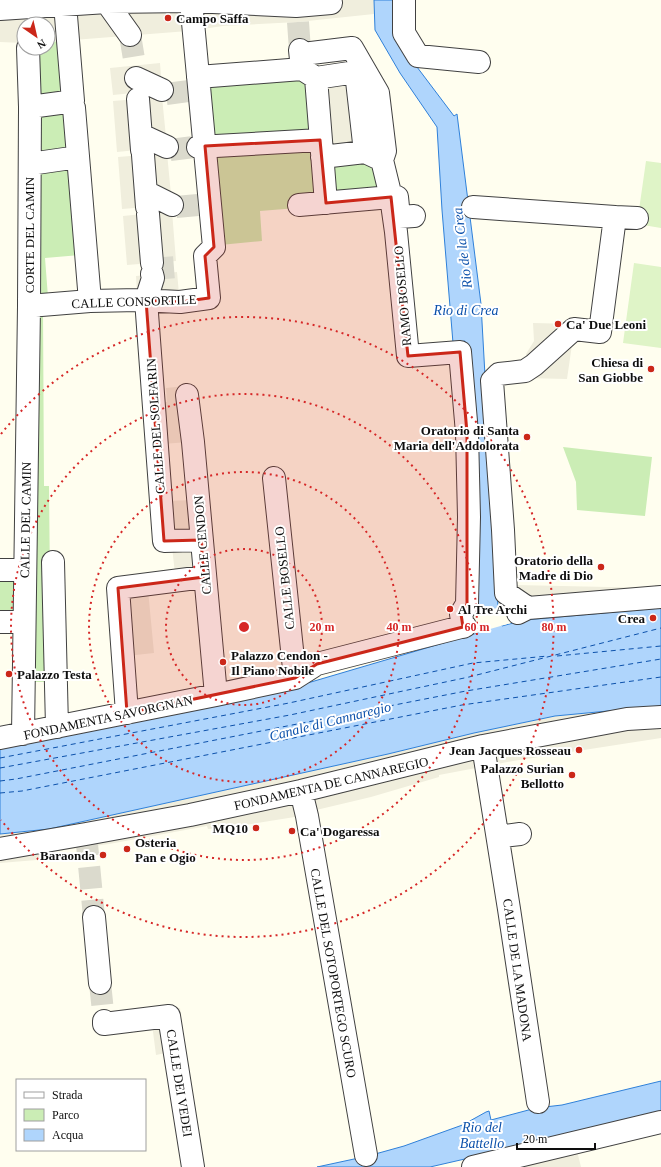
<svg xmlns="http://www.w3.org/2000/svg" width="661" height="1167" font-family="'Times New Roman',serif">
  <rect width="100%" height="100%" fill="#fffeef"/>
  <path fill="#cbedb5" d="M 61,41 L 65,97 L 33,101 L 33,48 L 48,48 L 48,42 Z
    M 304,75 L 317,135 L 212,143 L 204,80 Z
    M 67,106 L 71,153 L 34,159 L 34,112 Z
    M 318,144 L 322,201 L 297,208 L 260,211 L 262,241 L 220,245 L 213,149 Z
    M 326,160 L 375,164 L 383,195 L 333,199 Z
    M 71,162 L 80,255 L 45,258 L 48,297 L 32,298 L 32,168 Z
    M 34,311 L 43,311 L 44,486 L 49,486 L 51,682 L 33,682 Z
    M 563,447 L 652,457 L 645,516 L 577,510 L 576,482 Z
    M 0,575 L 18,575 L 18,615 L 0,615 Z"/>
  <path fill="#dff4c7" d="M 646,161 L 661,163 L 661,228 L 637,224 Z
    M 634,263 L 661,267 L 661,348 L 623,343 Z"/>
  <path fill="#f0eedd" d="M 0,0 L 374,0 L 374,14 L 298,22 L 223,26 L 188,31 L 48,42 L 48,24 L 24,24 L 24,43 L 0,42 Z
    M 160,63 L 162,90 L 113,95 L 110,68 Z
    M 356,72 L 365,152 L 322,157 L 316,78 Z
    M 162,97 L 167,147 L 117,152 L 113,101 Z
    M 167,153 L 172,205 L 122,209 L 118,157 Z
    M 172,211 L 176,261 L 127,265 L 123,216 Z
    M 177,272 L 180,305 L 137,294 L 136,276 Z
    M 533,323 L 575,324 L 567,379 L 524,378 L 527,363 L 526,354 L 534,341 Z
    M 186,386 L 189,442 L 162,444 L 159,402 L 167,402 L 166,388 Z
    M 193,500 L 209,580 L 148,590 L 154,653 L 117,657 L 110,578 L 175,574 L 167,501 Z
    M 515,585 L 655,588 L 655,585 L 661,585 L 661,609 L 524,620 L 503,599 L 503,606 L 498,608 L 497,586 Z
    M 661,706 L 661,738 L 513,761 L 439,775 L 439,777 L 371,797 L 312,811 L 301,816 L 233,827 L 208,829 L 207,826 L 109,844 L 49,852 L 49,859 L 0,863 L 0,834 L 49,829 L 388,754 L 474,733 L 555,716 Z
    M 180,1008 L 185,1049 L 156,1055 L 152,1024 L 157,1012 Z
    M 575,1143 L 581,1167 L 526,1167 L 523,1156 Z"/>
  <path fill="#afd5fc" stroke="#2f80d9" d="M 374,0 L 397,0 L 417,67 L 454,116 L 457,114 L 481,304 L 498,608 L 502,626 L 524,620 L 661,608 L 661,706 L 555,716 L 474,733 L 388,754 L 49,829 L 0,834 L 0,746 L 311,682 L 484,631 L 478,604 L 468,379 L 465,341 L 453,343 L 442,210 L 437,127 L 400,73 L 375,30 Z
    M 661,1081 L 661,1114 L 430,1167 L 317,1167 L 368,1156 L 404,1146 L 468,1123 L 468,1122 L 486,1112 L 489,1111 L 491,1120 L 536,1108 L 562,1105 Z"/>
  <path fill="#fffeef" d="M 500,607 L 504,623 L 518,619 L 518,621 L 466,636 L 466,634 L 481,630 L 478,614 Z"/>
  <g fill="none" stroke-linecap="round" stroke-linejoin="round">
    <path stroke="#0c51ab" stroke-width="1" stroke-dasharray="5 4" stroke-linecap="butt" d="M 557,656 L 661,646
      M 0,758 L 289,703 L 473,663 L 548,656
      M 0,768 L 290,715 L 469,677 L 661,628
      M 0,781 L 16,779 L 466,691 L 661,659
      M 0,793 L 22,791 L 462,705 L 661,677"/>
    <path stroke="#dbdacd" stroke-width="22" stroke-dasharray="22 11" stroke-linecap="butt" d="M 298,22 L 300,50
      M 130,35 L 135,65
      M 166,94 L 188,91
      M 170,150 L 194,147
      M 176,207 L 198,205
      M 152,269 L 177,267
      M 86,834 L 94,917
      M 100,983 L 104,1021"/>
    <defs>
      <path id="street" d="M 105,0 L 130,35
        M 404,0 L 404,33 L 418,56 L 479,62
        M 65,4 L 73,101
        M 0,9 L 107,2 L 191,1 L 296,6 L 331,3
        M 300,50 L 302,69 L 316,78 L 326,203
        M 303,55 L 303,54 L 352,48 L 378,93 L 385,151 L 382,160
        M 198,77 L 302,69
        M 136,78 L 162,90
        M 316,78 L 356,72 L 365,152
        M 138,99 L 142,150
        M 30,107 L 67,102
        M 74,108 L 90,301
        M 141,135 L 167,147
        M 198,147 L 320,140
        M 143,155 L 147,207
        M 322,157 L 365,152 L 382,160 L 391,197 L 396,232 L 408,356 L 460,352 L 467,433 L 469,517 L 467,604 L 461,614 L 463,627
        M 30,164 L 78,157
        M 146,192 L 172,205
        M 397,197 L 399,217 L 414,216
        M 299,205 L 391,197
        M 473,207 L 615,217 L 600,332 L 574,329 L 534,365 L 525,371 L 499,374 L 492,381
        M 148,214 L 152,263
        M 615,217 L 637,218
        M 152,274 L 153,278 L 146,300 L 164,541 L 201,540
        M 29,306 L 90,301 L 139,300 L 180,302 L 209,298 L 205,256 L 214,247 L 191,1
        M 492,381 L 503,530 L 506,593 L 528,608
        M 187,395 L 193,442 L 216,695
        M 274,478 L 295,678
        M 53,562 L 57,727
        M 0,570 L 24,570
        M 518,613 L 528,608 L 661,597
        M 0,622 L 24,622
        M 127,713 L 118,588 L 204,577
        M 23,734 L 29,306 L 30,107 L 28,48
        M 0,738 L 216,695 L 295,678 L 317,664 L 465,626
        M 483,746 L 509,909 L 538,1102
        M 301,791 L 307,816 L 366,1155
        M 504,836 L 520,834
        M 0,849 L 86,834 L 190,815 L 301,791 L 483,746 L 627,719 L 661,717
        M 94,917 L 100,983
        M 104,1021 L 104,1024 L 169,1016 L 193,1167
        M 473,1167 L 661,1122"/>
    </defs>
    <use href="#street" stroke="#414141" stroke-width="24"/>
    <use href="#street" stroke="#fff" stroke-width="22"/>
  </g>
  <path fill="#cb2719" fill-opacity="0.2" stroke="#cb2719" stroke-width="3" stroke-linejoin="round" d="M 320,140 L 326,203 L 391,197 L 408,356 L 460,352 L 467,433 L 467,604 L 461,614 L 463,627 L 317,664 L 295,678 L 127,713 L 118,588 L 204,577 L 201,540 L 164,541 L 146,300 L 180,302 L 209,298 L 205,256 L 214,247 L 205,146 Z"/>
  <g fill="none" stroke="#d62828" stroke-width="2" stroke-dasharray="2 4">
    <circle cx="244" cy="627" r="78"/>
    <circle cx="244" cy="627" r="155"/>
    <circle cx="244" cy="627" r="233"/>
    <path d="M1 434A310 310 0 1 1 1 820"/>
  </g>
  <g fill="#cb2719" stroke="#fff" stroke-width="1.5">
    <circle cx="168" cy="18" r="4"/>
    <circle cx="558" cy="324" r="4"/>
    <circle cx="651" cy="369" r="4"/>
    <circle cx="527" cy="437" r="4"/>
    <circle cx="601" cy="567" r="4"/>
    <circle cx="450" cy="609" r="4"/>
    <circle cx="653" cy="618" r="4"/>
    <circle cx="223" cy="662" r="4"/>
    <circle cx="9" cy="674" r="4"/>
    <circle cx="579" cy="750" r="4"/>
    <circle cx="572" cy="775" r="4"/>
    <circle cx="256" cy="828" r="4"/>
    <circle cx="292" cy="831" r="4"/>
    <circle cx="127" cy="849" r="4"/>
    <circle cx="103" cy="855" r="4"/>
  </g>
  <g text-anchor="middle" stroke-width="4" stroke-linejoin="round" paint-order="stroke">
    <g font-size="13" font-weight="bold" fill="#0e0e0e" stroke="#fff" text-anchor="end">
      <text x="176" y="23" text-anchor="start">Campo Saffa</text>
      <text x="566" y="329" text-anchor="start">Ca' Due Leoni</text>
      <text x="643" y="367">Chiesa di<tspan x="643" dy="15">San Giobbe</tspan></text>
      <text x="519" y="435">Oratorio di Santa<tspan x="519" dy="15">Maria dell'Addolorata</tspan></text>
      <text x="593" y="565">Oratorio della<tspan x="593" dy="15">Madre di Dio</tspan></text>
      <text x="458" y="614" text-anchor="start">Al Tre Archi</text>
      <text x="645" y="623">Crea</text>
      <text x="231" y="660" text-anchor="start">Palazzo Cendon -<tspan x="231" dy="15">Il Piano Nobile</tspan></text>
      <text x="17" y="679" text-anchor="start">Palazzo Testa</text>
      <text x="571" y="755">Jean Jacques Rosseau</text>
      <text x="564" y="773">Palazzo Surian<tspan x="564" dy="15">Bellotto</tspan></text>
      <text x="248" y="833">MQ10</text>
      <text x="300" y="836" text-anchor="start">Ca' Dogaressa</text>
      <text x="135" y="847" text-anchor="start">Osteria<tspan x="135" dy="15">Pan e Ogio</tspan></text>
      <text x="95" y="860">Baraonda</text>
    </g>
    <g font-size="13" fill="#0e0e0e" stroke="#fff">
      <text transform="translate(29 235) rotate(-90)" y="5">CORTE DEL CAMIN</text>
      <text transform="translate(402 296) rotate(-95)" y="5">RAMO BOSELLO</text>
      <text transform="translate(134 301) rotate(-2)" y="5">CALLE CONSORTILE</text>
      <text transform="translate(155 426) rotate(-94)" y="5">CALLE DEL SOLFARIN</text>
      <text transform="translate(25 520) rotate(-89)" y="5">CALLE DEL CAMIN</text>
      <text transform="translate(202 545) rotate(-95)" y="5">CALLE CENDON</text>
      <text transform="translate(284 578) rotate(-96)" y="5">CALLE BOSELLO</text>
      <text transform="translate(108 717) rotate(-12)" y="5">FONDAMENTA SAVORGNAN</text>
      <text transform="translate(331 783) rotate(-13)" y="5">FONDAMENTA DE CANNAREGIO</text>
      <text transform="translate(518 970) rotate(82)" y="5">CALLE DE LA MADONA</text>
      <text transform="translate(334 973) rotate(80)" y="5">CALLE DEL SOTOPORTEGO SCURO</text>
      <text transform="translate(180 1083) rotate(81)" y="5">CALLE DEI VEDEI</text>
    </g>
    <g font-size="14" font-style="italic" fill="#0c51ab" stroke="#fff">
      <text transform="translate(462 248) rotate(-97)" y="5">Rio de la Crea</text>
      <text x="466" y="315">Rio di Crea</text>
      <text transform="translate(330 721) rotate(-14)" y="5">Canale di Cannaregio</text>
      <text x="482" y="1132">Rio del<tspan x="482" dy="16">Battello</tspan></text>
    </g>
  </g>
  <circle cx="244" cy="627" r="6" fill="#d62828" stroke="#fff" stroke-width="2"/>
  <g font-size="12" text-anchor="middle" font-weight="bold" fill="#d62828" stroke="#fff" stroke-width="4" stroke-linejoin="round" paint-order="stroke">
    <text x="322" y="631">20 m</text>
    <text x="399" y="631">40 m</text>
    <text x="477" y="631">60 m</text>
    <text x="554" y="631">80 m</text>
  </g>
  <rect x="16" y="1079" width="130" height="72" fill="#ffffff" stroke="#9f9f9f"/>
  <rect x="24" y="1092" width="20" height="6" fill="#ffffff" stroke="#9f9f9f"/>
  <text x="52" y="1099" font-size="12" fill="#0e0e0e">Strada</text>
  <rect x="24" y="1109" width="20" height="12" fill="#cbedb5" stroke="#9f9f9f"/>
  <text x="52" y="1119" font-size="12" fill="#0e0e0e">Parco</text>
  <rect x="24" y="1129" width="20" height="12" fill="#afd5fc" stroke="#9f9f9f"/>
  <text x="52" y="1139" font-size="12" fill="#0e0e0e">Acqua</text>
  <g transform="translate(36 36) rotate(146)"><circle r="19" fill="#ffffff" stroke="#9f9f9f"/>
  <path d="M0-3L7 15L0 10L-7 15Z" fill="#cb2719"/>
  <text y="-6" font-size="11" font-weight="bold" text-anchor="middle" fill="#0e0e0e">N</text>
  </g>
  <path d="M517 1143v6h78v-6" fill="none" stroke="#0e0e0e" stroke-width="2"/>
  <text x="523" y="1143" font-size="12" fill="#0e0e0e" stroke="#ffffff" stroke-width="3" paint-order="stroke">20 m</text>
</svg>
